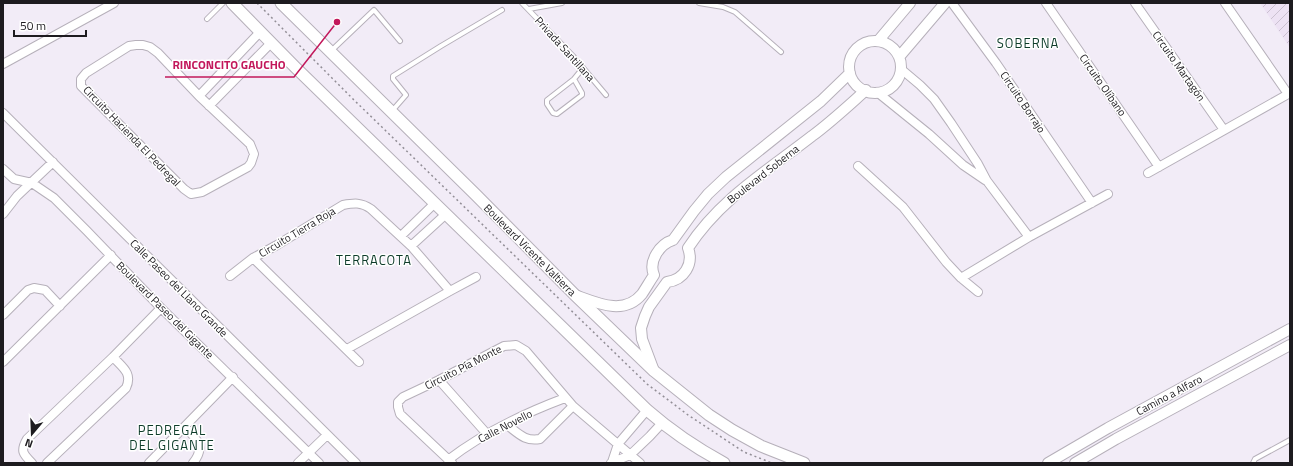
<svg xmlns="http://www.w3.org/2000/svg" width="1293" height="466" font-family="'Titillium Web',sans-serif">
  <defs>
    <pattern id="industrial-furrows" width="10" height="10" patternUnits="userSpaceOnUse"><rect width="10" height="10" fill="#ede2f4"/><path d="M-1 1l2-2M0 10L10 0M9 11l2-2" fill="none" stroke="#cbc1d1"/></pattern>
  </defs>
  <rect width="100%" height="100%" fill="#f2ecf7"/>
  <path fill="url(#industrial-furrows)" d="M 1260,3 L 1290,3 L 1290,48 Z"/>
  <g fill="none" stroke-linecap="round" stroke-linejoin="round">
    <defs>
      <path id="service" d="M 522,3 L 573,56 L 606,95
        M 699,3 L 723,7 L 735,12 L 781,52
        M 529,9 L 562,3
        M 207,19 L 223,3
        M 331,51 L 374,10 L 400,41
        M 574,79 L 582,93 L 582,95 L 557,114 L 553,113 L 547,104 L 547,100 L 574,79 L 583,68
        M 392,111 L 406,95 L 393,79 L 393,76 L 441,46 L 502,10
        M 1253,463 L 1255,459 L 1290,440"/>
      <path id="minor" d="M 952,3 L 996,63 L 1092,203
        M 1046,3 L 1159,167
        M 1135,3 L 1224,130
        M 1225,3 L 1288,94
        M 136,45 L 143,45 L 150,47 L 158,53 L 199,96 L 250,144 L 254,154 L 251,163 L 248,167 L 202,192 L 191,194 L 184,189 L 81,86 L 81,79 L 86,73 L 129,46 Z
        M 3,64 L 114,3
        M 901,69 L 920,85 L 934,99 L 951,123 L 978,164 L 987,181 L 1029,237
        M 877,92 L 929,134 L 963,165 L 985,180
        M 199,96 L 260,32
        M 209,106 L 271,43
        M 3,113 L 356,463
        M 858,166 L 903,207 L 946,262 L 961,278 L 978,292
        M 3,169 L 14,179 L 32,183 L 54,198 L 87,231 L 161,308 L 319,463
        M 1148,173 L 1290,93
        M 3,214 L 17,196 L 53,162
        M 401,236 L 435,203
        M 411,246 L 446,214
        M 253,258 L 359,362
        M 230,276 L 253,258 L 277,245 L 343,205 C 354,203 361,202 371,209 L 411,246 L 450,291
        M 961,278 L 1029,237 L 1108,194
        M 3,315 L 28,290 L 34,288 L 45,290 L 60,306
        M 347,349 L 450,291 L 476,277
        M 3,362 L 111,255
        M 439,380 L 487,434
        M 507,425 C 518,433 525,442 540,439 L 573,406
        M 185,427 C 197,439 206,447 193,463
        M 448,460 C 483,433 525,413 565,398
        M 612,462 L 618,444 L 647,410
        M 32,463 C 23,454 20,451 27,439 L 113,357 L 161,308
        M 47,463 L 126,388 C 133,373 122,367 113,357
        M 149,463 L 233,377
        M 298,463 L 327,435
        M 452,463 L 400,414 L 398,407 L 398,402 L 403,397 L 439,380 L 504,346 L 516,345 L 526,351 L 573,406 L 640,463
        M 611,463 L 630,455 L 650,436 L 662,423"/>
      <path id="tertiary" d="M 878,41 L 910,3
        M849 67a26 26 0 1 1 52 0a26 26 0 1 1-52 0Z
        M 899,57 L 945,3
        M 575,295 C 597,303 624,316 642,294 C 646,288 650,281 654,275 C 648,261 660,244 673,240 L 694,211 L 708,194 L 726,177 L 821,101 L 850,73
        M 654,371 L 642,339 L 641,328 L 645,316 L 649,307 L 667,282 C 684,280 694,264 688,248 C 720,199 767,171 812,136 C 831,122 848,106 866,90
        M 1048,463 L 1108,428 L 1290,329
        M 1075,463 L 1116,439 L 1290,345"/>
      <path id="secondary" d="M 232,3 L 296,68 L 647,410 C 671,431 696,448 724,463
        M 281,3 L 476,195 L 575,295 L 654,371 L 709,415 L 732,430 L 761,446 L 804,463"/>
    </defs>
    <use href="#service" stroke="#b6b0ba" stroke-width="6"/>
    <use href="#minor" stroke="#b6b0ba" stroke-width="10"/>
    <use href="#tertiary" stroke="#b6b0ba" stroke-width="12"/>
    <use href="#secondary" stroke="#b6b0ba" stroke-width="13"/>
    <path stroke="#928e96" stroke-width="1.5" stroke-dasharray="2 3" stroke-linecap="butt" d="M 257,3 L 354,100 L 647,384 L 688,415 L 744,452 L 772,463"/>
    <use href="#service" stroke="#fff" stroke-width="4"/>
    <use href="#minor" stroke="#fff" stroke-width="8"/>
    <use href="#tertiary" stroke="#fff" stroke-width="10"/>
    <use href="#secondary" stroke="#fff" stroke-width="11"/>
  </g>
  <g text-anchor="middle" stroke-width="3" stroke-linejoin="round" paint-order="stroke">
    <g font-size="11" fill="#1d1b1f" stroke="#fff">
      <text transform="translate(565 49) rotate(48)" y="4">Privada Santillana</text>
      <text transform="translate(1179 66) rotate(55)" y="4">Circuito Martagón</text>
      <text transform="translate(1103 85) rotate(55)" y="4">Circuito Olíbano</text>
      <text transform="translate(1023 102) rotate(56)" y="4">Circuito Borrajo</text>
      <text transform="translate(132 136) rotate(46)" y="4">Circuito Hacienda El Pedregal</text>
      <text transform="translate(763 174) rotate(-38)" y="4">Boulevard Soberna</text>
      <text transform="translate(297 232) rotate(-31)" y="4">Circuito Tierra Roja</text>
      <text transform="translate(530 250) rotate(45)" y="4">Boulevard Vicente Valtierra</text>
      <text transform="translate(179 288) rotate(45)" y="4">Calle Paseo del Llano Grande</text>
      <text transform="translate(165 310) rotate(45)" y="4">Boulevard Paseo del Gigante</text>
      <text transform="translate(463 367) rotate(-27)" y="4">Circuito Pía Monte</text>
      <text transform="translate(1169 395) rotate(-28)" y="4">Camino a Alfaro</text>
      <text transform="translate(505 426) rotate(-27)" y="4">Calle Novello</text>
    </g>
    <g font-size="13" letter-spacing="1" fill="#0e3c2a" stroke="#fff">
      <text x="1028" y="48">SOBERNA</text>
      <text x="374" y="265">TERRACOTA</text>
      <text x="172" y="435">PEDREGAL<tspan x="172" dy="15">DEL GIGANTE</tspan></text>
    </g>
  </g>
  <path fill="none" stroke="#c2185b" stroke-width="1.5" d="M337 22L294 77H165"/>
  <circle fill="#c2185b" stroke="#fff" stroke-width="1.5" cx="337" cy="22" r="4"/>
  <g font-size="12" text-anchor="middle" font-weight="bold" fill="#c2185b" stroke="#fff" stroke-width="3" stroke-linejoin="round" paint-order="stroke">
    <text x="229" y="69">RINCONCITO GAUCHO</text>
  </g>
  <rect width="1293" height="466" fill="none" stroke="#1d1b1f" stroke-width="8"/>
  <g transform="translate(32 434) rotate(199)" stroke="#ffffff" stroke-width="3" paint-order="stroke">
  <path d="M0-3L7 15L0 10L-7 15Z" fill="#1d1b1f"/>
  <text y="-6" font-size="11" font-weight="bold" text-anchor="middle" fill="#1d1b1f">N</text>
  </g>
  <path d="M14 30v6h72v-6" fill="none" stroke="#1d1b1f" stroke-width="2"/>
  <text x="20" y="30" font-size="12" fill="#1d1b1f" stroke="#ffffff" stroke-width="3" paint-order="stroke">50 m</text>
</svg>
